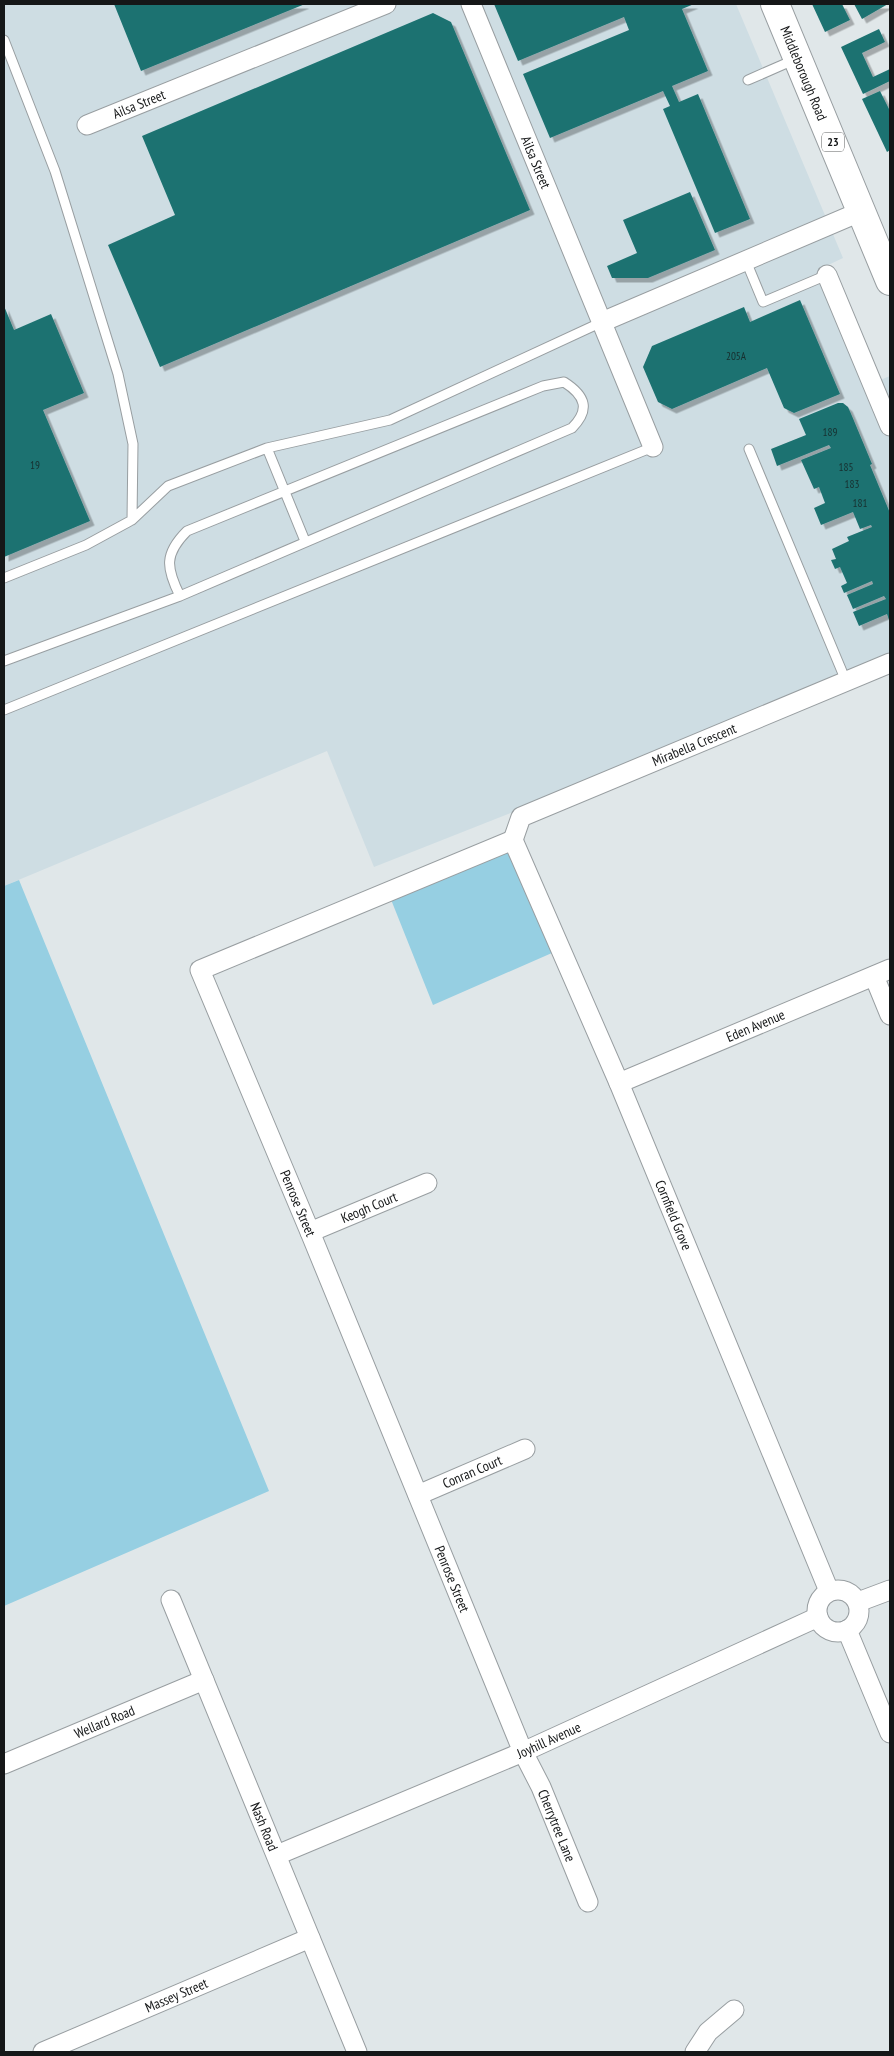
<svg xmlns="http://www.w3.org/2000/svg" width="894" height="2056" font-family="'PT Sans Narrow',sans-serif">
  <defs>
    <filter id="shadow"><feDropShadow dx="4.5" dy="4.5" stdDeviation="0" flood-color="#0004"/></filter>
  </defs>
  <rect width="100%" height="100%" fill="#e0e7e9"/>
  <path fill="#cedde3" d="M 4,4 L 736,4 L 843,258 L 824,267 L 873,383 L 890,376 L 890,663 L 374,867 L 327,751 L 4,886 Z"/>
  <path fill="#96cfe2" d="M 513,840 L 561,949 L 433,1005 L 388,892 Z
    M 19,880 L 269,1491 L 4,1606 L 4,886 Z"/>
  <path fill="#1e7271" filter="url(#shadow)" d="M 114,4 L 305,4 L 141,71 Z
    M 494,4 L 694,4 L 682,9 L 708,71 L 672,86 L 679,102 L 698,94 L 750,219 L 715,233 L 663,109 L 670,106 L 663,91 L 550,138 L 523,74 L 629,30 L 624,17 L 518,61 Z
    M 812,4 L 842,4 L 850,20 L 825,32 Z
    M 854,4 L 888,4 L 862,19 Z
    M 433,13 L 451,22 L 530,210 L 160,367 L 108,245 L 175,215 L 142,136 Z
    M 879,29 L 885,42 L 862,53 L 873,77 L 890,69 L 890,81 L 863,94 L 841,47 Z
    M 880,91 L 889,109 L 890,109 L 890,150 L 887,152 L 862,99 Z
    M 690,192 L 715,250 L 648,278 L 612,278 L 607,266 L 637,253 L 623,220 Z
    M 800,300 L 840,394 L 794,413 L 784,408 L 767,368 L 672,409 L 658,402 L 643,367 L 652,346 L 744,307 L 750,322 Z
    M 4,306 L 14,330 L 51,314 L 84,393 L 43,410 L 90,521 L 4,557 Z
    M 838,403 L 843,403 L 848,407 L 852,416 L 872,464 L 870,465 L 890,513 L 890,623 L 887,614 L 859,626 L 853,612 L 886,599 L 884,596 L 853,609 L 847,595 L 873,584 L 872,581 L 844,593 L 841,586 L 847,583 L 840,567 L 835,569 L 831,560 L 836,559 L 832,549 L 849,541 L 847,537 L 872,527 L 871,525 L 860,529 L 853,512 L 821,525 L 814,508 L 825,503 L 819,487 L 814,489 L 801,460 L 831,448 L 829,445 L 777,466 L 771,449 L 806,435 L 799,419 Z"/>
  <g fill="none" stroke-linecap="round" stroke-linejoin="round">
    <defs>
      <path id="lane" d="M 4,40 L 55,171 L 118,374 L 133,444 L 132,520
        M 748,80 L 796,59
        M 746,261 L 763,302 L 827,275
        M 564,382 C 586,396 590,410 572,428 L 180,596 C 166,568 164,554 187,531 L 543,386 Z
        M 267,448 L 305,541
        M 749,449 L 846,681
        M 4,578 L 86,545 L 132,520 L 168,486 L 267,448 L 390,420 L 602,322
        M 4,661 L 180,596
        M 4,710 L 653,447"/>
      <g id="street">
        <path id="s1" d="M 471,4 L 653,447"/>
        <path id="s2" d="M 87,125 L 386,4"/>
        <path d="M 827,275 L 890,426"/>
        <path d="M 602,322 L 862,211"/>
        <path id="s3" d="M 513,840 L 200,970 L 310,1232 L 523,1752 L 541,1787 L 588,1902"/>
        <path id="s4" d="M 513,840 L 619,1083 L 829,1591"/>
        <path id="s5" d="M 513,840 L 521,817 L 890,663"/>
        <path d="M 874,976 L 890,1015"/>
        <path id="s6" d="M 619,1083 L 890,969"/>
        <path id="s7" d="M 310,1232 L 427,1183"/>
        <path id="s8" d="M 418,1495 L 525,1449"/>
        <circle cx="838" cy="1611" r="21"/>
        <path id="s9" d="M 171,1600 L 357,2052"/>
        <path d="M 858,1602 L 890,1590"/>
        <path d="M 847,1630 L 890,1733"/>
        <path id="s10" d="M 4,1764 L 204,1680"/>
        <path id="s11" d="M 277,1855 L 523,1752 L 818,1617"/>
        <path id="s12" d="M 43,2052 L 310,1938"/>
        <path d="M 695,2052 L 708,2032 L 734,2010"/>
      </g>
      <g id="primary">
        <path id="s13" d="M 775,4 L 890,281"/>
      </g>
    </defs>
    <use href="#lane" stroke="#989ea1" stroke-width="11"/>
    <use href="#street" stroke="#989ea1" stroke-width="21"/>
    <use href="#primary" stroke="#989ea1" stroke-width="30"/>
    <use href="#lane" stroke="#fff" stroke-width="9"/>
    <use href="#street" stroke="#fff" stroke-width="19"/>
    <use href="#primary" stroke="#fff" stroke-width="28"/>
  </g>
  <g text-anchor="middle" stroke-width="4" stroke-linejoin="round" paint-order="stroke">
    <g font-size="11" fill="#172e2e">
      <text x="736" y="360">205A</text>
      <text x="830" y="436">189</text>
      <text x="35" y="469">19</text>
      <text x="846" y="471">185</text>
      <text x="852" y="488">183</text>
      <text x="860" y="507">181</text>
    </g>
    <rect fill="#fff" stroke="#5b5d5d" stroke-width="1" x="822" y="132.5" width="22" height="19" rx="4"/>
    <g font-size="12" font-weight="bold" fill="#151718">
      <text x="833" y="146">23</text>
    </g>
    <g font-size="14" fill="#151718" stroke="#fff">
      <text dy="5" stroke="none"><textPath href="#s13" startOffset="75">Middleborough Road</textPath></text>
      <text dy="5" stroke="none"><textPath href="#s2" startOffset="56">Ailsa Street</textPath></text>
      <text dy="5" stroke="none"><textPath href="#s1" startOffset="171">Ailsa Street</textPath></text>
      <text dy="5" stroke="none"><textPath href="#s5" startOffset="212">Mirabella Crescent</textPath></text>
      <text dy="5" stroke="none"><textPath href="#s6" startOffset="148">Eden Avenue</textPath></text>
      <text dy="5" stroke="none"><textPath href="#s3" startOffset="592">Penrose Street</textPath></text>
      <text dy="5" stroke="none"><textPath href="#s7" startOffset="64">Keogh Court</textPath></text>
      <text dy="5" stroke="none"><textPath href="#s4" startOffset="408">Cornfield Grove</textPath></text>
      <text dy="5" stroke="none"><textPath href="#s8" startOffset="59">Conran Court</textPath></text>
      <text dy="5" stroke="none"><textPath href="#s3" startOffset="998">Penrose Street</textPath></text>
      <text dy="5" stroke="none"><textPath href="#s10" startOffset="109">Wellard Road</textPath></text>
      <text dy="5" stroke="none"><textPath href="#s11" startOffset="295">Joyhill Avenue</textPath></text>
      <text dy="5" stroke="none"><textPath href="#s9" startOffset="245">Nash Road</textPath></text>
      <text dy="5" stroke="none"><textPath href="#s3" startOffset="1266">Cherrytree Lane</textPath></text>
      <text dy="5" stroke="none"><textPath href="#s12" startOffset="145">Massey Street</textPath></text>
    </g>
  </g>
  <rect width="894" height="2056" fill="none" stroke="#151718" stroke-width="10"/>
</svg>
